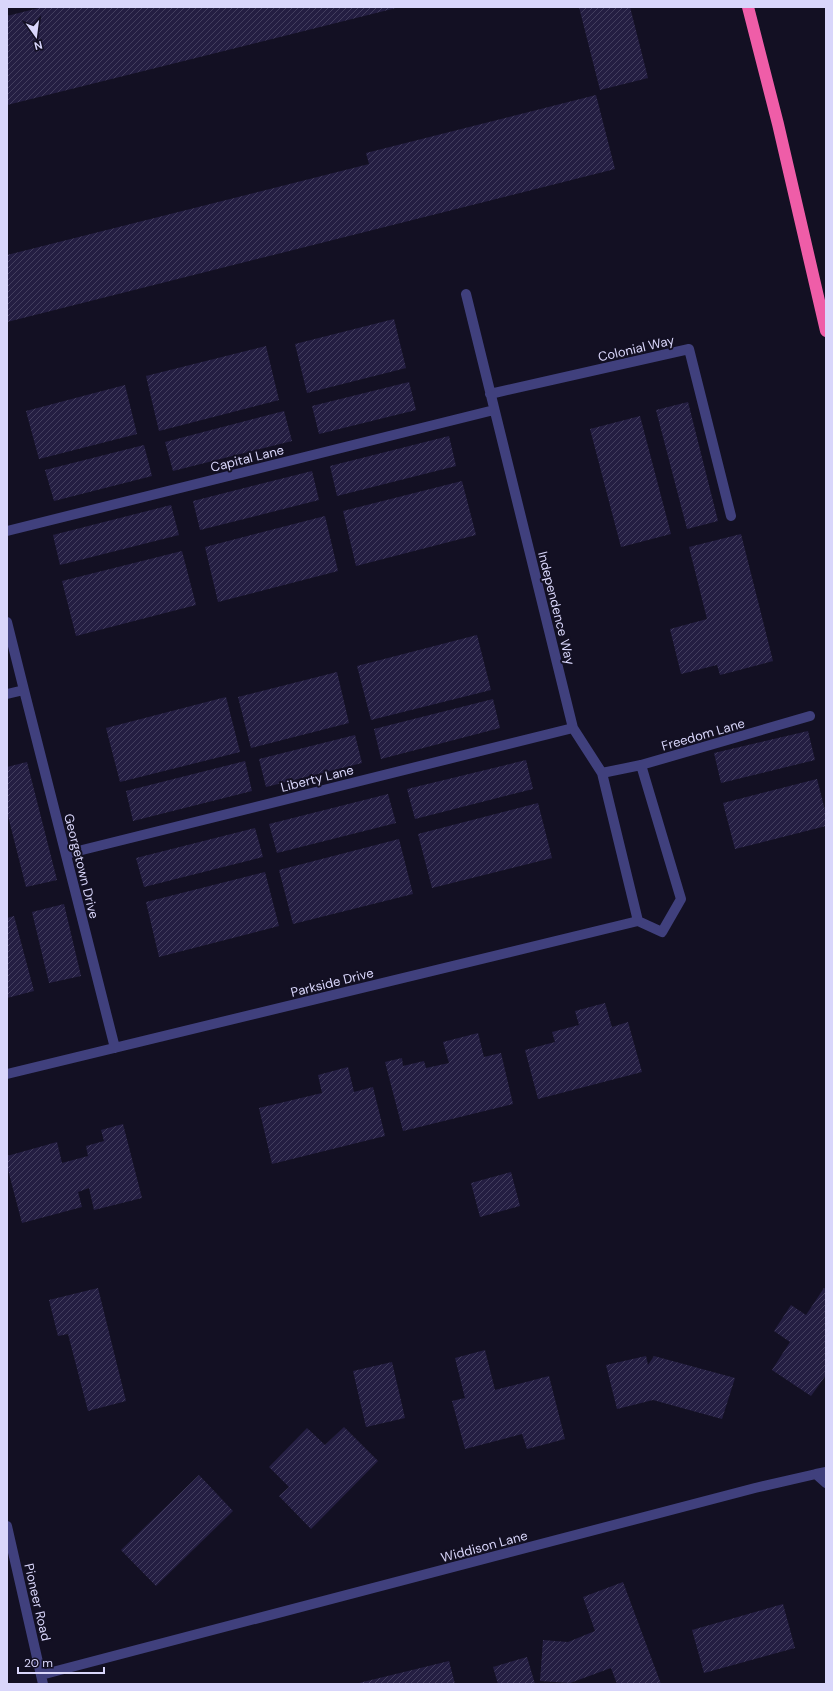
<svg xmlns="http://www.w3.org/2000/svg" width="833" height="1691" font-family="'DM Sans',sans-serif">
  <defs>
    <pattern id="building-hatch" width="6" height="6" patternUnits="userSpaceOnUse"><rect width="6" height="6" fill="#241e42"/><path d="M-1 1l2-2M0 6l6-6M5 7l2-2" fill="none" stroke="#433e5e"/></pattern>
  </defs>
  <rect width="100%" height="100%" fill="#131023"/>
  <path fill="url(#building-hatch)" d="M 43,7 L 396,7 L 396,8 L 7,105 L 7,16 Z
    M 579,7 L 630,7 L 648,78 L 600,90 Z
    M 596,95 L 615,169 L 7,322 L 7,255 L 369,164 L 366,153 Z
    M 394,319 L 406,368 L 307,393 L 295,344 Z
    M 266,346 L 279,400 L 159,431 L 146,376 Z
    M 409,382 L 416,410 L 319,434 L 312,406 Z
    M 125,385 L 137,434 L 39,459 L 26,411 Z
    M 688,402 L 718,521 L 687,529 L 656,410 Z
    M 284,411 L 292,441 L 173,471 L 165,442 Z
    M 640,416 L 671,534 L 621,547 L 590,429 Z
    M 449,436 L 456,466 L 337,496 L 330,466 Z
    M 144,445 L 152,476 L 54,501 L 45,470 Z
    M 312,471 L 319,500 L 200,530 L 193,501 Z
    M 462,481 L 476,535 L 356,566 L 343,511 Z
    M 171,505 L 179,535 L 60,565 L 53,535 Z
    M 325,516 L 338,571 L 218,602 L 205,547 Z
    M 741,534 L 773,661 L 720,675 L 717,665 L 681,674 L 670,629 L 707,619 L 689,547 Z
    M 182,551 L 196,605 L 76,636 L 62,581 Z
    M 477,635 L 491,690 L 371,720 L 357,666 Z
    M 337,672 L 349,723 L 251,748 L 238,697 Z
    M 226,697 L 240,752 L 120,782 L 106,728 Z
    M 493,699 L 500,728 L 381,759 L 374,729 Z
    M 808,731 L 815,760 L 721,783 L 714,753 Z
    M 355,735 L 362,763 L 266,787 L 259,759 Z
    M 526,760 L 533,789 L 415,819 L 407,789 Z
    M 245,761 L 252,791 L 133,821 L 126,791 Z
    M 27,762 L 57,880 L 26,887 L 7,812 L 7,767 Z
    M 817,779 L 826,814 L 826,826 L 735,849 L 723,803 Z
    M 388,794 L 396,823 L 277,853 L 269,824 Z
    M 538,803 L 552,858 L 432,888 L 418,834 Z
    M 255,828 L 263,857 L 144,887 L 136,858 Z
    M 399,839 L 413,894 L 293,924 L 279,870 Z
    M 265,872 L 279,926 L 159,957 L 146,902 Z
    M 64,904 L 81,976 L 49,983 L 32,912 Z
    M 14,916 L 34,991 L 7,998 L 7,918 Z
    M 605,1003 L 612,1027 L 628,1022 L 642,1072 L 538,1099 L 525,1050 L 555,1042 L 552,1032 L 579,1025 L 575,1011 Z
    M 478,1033 L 484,1057 L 501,1053 L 513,1104 L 403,1131 L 385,1062 L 402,1058 L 403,1066 L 424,1061 L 426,1068 L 449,1063 L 443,1042 Z
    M 348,1067 L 354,1092 L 373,1087 L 385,1136 L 272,1164 L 259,1108 L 322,1093 L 318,1075 Z
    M 123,1124 L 142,1198 L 94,1210 L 89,1188 L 78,1192 L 82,1207 L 22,1223 L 7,1166 L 7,1156 L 57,1142 L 62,1163 L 88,1156 L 86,1146 L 104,1141 L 101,1130 Z
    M 511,1172 L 520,1206 L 480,1217 L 471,1183 Z
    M 98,1288 L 126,1401 L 88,1411 L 68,1334 L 58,1336 L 49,1300 Z
    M 824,1288 L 826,1289 L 826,1375 L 811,1396 L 772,1370 L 790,1342 L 774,1331 L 791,1305 L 806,1315 Z
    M 485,1350 L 495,1390 L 549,1376 L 565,1439 L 527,1449 L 522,1434 L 465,1449 L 452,1401 L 465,1398 L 455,1358 Z
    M 646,1356 L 648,1365 L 654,1356 L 735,1378 L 722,1419 L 653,1400 L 617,1409 L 606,1365 Z
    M 392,1362 L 405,1418 L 366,1427 L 353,1371 Z
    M 344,1427 L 378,1461 L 311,1529 L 279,1496 L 289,1487 L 269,1467 L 307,1428 L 325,1445 Z
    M 199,1475 L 233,1511 L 156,1586 L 121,1550 Z
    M 623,1582 L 661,1684 L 617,1684 L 611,1668 L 570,1683 L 540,1681 L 543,1640 L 568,1642 L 595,1631 L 583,1597 Z
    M 783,1604 L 795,1648 L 704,1673 L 692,1630 Z
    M 527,1657 L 535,1684 L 498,1684 L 493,1667 Z
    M 449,1661 L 455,1684 L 359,1684 L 359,1683 Z"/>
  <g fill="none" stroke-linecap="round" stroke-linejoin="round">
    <path stroke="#40407d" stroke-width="10" d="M 466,294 L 573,728 L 602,773 L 638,921
      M 490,394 L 689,349 L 731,516
      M 7,531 L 494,410
      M 7,622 L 24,690 L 7,694
      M 24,690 L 115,1048
      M 602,773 L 641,765 L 810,716
      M 66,854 L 573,728
      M 7,1074 L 638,921 L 662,932 L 681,899 L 641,765
      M 826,1472 L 816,1474 L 826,1483
      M 7,1526 L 43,1684
      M 41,1675 L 755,1488 L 816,1474"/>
    <path stroke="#ef5da8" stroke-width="12" d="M 748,7 L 778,124 L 826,331"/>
  </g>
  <g text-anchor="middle" stroke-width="4" stroke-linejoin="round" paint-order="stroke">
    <g font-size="13" fill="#d9d6fb" stroke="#131023">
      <text transform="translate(636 348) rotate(-13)" y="5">Colonial Way</text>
      <text transform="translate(247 458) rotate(-14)" y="5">Capital Lane</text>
      <text transform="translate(557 608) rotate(76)" y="5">Independence Way</text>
      <text transform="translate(703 734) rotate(-16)" y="5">Freedom Lane</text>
      <text transform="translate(317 778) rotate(-14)" y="5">Liberty Lane</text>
      <text transform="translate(82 866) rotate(76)" y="5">Georgetown Drive</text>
      <text transform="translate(332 982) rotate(-14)" y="5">Parkside Drive</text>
      <text transform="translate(484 1546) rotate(-15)" y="5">Widdison Lane</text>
      <text transform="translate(38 1602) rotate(77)" y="5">Pioneer Road</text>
    </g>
  </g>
  <rect width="833" height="1691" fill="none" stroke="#d9d6fb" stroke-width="16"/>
  <g transform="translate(36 36) rotate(166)" stroke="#131023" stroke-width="3" paint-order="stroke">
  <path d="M0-3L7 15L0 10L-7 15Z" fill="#d9d6fb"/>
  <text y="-6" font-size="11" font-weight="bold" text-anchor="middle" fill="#d9d6fb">N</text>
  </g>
  <path d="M18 1667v6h86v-6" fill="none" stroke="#d9d6fb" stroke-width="2"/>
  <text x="24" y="1667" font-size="12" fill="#d9d6fb" stroke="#131023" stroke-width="3" paint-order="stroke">20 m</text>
</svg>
